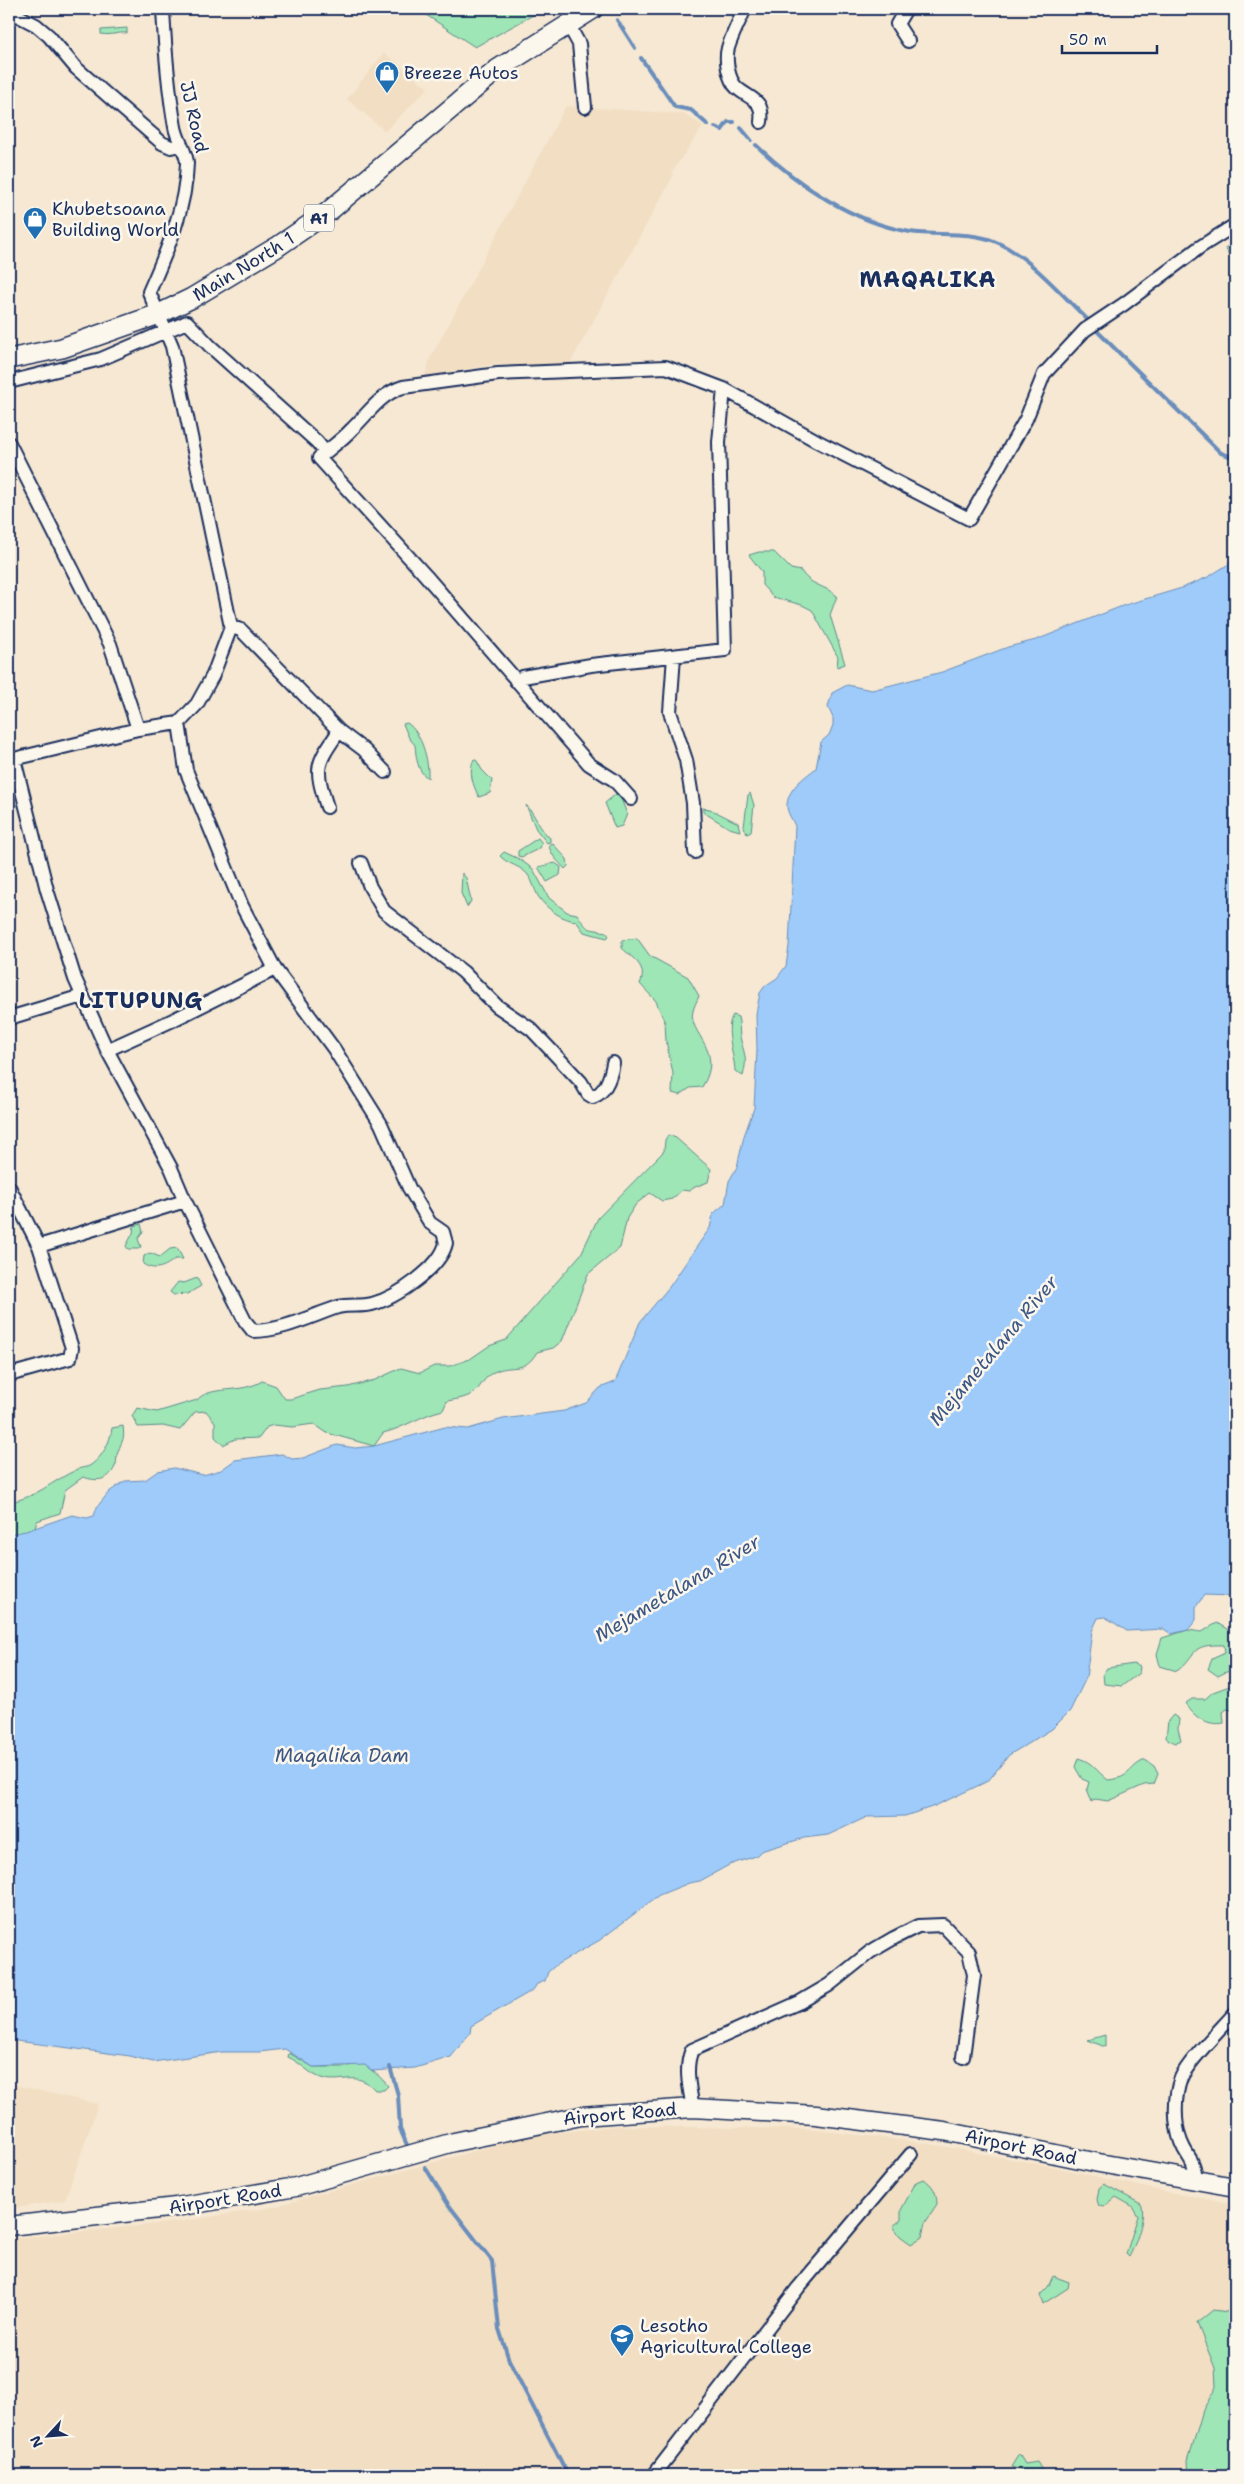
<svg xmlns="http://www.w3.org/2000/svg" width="1244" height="2484" font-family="'Shantell Sans',sans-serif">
  <rect width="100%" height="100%" fill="#f6e8d3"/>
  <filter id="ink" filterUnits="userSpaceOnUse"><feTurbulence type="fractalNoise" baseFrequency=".02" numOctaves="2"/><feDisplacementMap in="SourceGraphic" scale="10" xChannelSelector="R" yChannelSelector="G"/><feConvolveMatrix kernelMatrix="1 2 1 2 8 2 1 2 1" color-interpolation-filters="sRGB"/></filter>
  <g filter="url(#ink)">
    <path fill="#f2dec2" d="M 384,53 L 428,88 L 385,131 L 347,99 Z
      M 566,106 L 683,114 L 703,126 L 672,172 L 674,174 L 568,367 L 528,368 L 496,364 L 425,376 L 430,359 Z
      M 9,2084 L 98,2104 L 65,2200 L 9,2209 Z
      M 617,2126 L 807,2129 L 925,2143 L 1054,2167 L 1157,2190 L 1235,2204 L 1235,2475 L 9,2475 L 9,2239 L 177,2222 L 269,2208 L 529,2136 Z"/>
    <path fill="#9ee6b5" stroke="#5c8a8a" d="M 417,9 L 544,9 L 475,47 Z
      M 127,28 L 127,33 C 118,32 111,36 101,34 L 101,30 Z
      M 1235,241 L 1235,265 L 1225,248 Z
      M 759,552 L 774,552 L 791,569 L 801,571 C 810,586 825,585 837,596 L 830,615 L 845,664 L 837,667 L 838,657 L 812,610 L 802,605 L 773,597 L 762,585 L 762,572 L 749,555 Z
      M 407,723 C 422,733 429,761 428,778 C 417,772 416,756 415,745 L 409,738 L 403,724 Z
      M 474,759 L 477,761 L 482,770 L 492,780 L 490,793 L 479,797 C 473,786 468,771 474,759 Z
      M 750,793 L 754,805 L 751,832 L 747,834 L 744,827 L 748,795 Z
      M 616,794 L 620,796 L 627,814 L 622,826 L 615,828 L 605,803 Z
      M 526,805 C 536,815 539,829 550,838 L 550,842 L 547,843 L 536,829 Z
      M 703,808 L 710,809 L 738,823 L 740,831 L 729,828 L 703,812 Z
      M 538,838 L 542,843 L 540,848 L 522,857 L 518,856 L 518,851 Z
      M 552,843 L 567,859 L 568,866 L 565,869 C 558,861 552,857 549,846 Z
      M 504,852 L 519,859 L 533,869 L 549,898 L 567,912 L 577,914 C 590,933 586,927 606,932 L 609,936 L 607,938 L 584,932 L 576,921 C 563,920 546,909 538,896 C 534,889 533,881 528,875 C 521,866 510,865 502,858 L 500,856 Z
      M 555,863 L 561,867 L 560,875 L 547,882 L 538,867 Z
      M 462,873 L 466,878 L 471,901 L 467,907 L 461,893 Z
      M 637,938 L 650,956 L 688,977 L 699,996 C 697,1001 694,1006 693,1011 C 687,1034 726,1049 702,1087 L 690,1088 L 680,1095 L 672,1093 L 673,1073 L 666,1041 L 665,1023 L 656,1001 L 640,984 C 648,966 634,960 622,948 L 622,940 Z
      M 733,1015 L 738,1017 C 740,1024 739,1030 740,1037 C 744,1054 748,1057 743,1076 L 735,1071 C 734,1053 724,1029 733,1015 Z
      M 668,1135 L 676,1138 L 711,1169 L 708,1182 L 695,1187 L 689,1191 L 682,1190 L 672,1199 L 662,1201 L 650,1193 L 636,1204 L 627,1218 L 620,1248 L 588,1274 L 562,1341 L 553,1348 L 537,1352 C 524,1374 512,1364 496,1371 C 486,1375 483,1383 477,1390 C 469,1398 458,1399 447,1401 L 443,1410 C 421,1415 404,1428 383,1433 L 374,1446 L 327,1433 L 314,1424 L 292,1427 L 274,1425 L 267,1427 L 259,1438 L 235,1439 L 223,1445 L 215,1437 L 215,1422 L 206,1411 L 195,1412 L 180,1430 L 163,1426 L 138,1427 L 132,1416 L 137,1408 L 157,1412 L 197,1400 C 210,1385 242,1394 262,1381 L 276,1386 L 285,1399 L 291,1399 L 320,1390 L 348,1387 L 375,1380 L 401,1368 L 420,1373 L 434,1366 L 450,1366 L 470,1359 L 489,1346 L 506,1340 L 581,1254 L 598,1218 L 664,1151 L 665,1140 Z
      M 141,1224 L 143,1232 L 138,1239 L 141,1247 L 138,1249 L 128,1249 L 126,1246 L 133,1233 L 134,1226 Z
      M 177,1248 L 183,1259 L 175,1259 C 165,1267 155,1272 143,1264 L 144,1256 L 150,1253 L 160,1257 L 170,1249 Z
      M 197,1278 L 201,1286 L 187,1294 L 174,1295 L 170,1292 L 178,1282 L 184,1283 Z
      M 123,1426 C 125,1441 122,1439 118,1452 C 116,1456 117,1461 116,1464 C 110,1481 98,1482 83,1477 L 65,1490 L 60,1513 L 37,1521 L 34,1532 L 9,1546 L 9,1502 C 34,1499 54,1480 76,1470 C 81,1467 87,1468 91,1465 C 103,1456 110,1443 112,1428 Z
      M 1217,1623 L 1235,1634 L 1235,1671 L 1226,1672 L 1218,1676 L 1208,1669 L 1212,1659 L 1225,1653 L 1224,1645 C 1188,1644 1199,1654 1177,1671 L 1160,1666 L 1157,1654 L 1162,1638 L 1188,1630 L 1202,1632 Z
      M 1134,1664 L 1140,1667 L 1139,1673 L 1122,1686 L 1104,1684 L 1103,1674 L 1107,1668 Z
      M 1235,1684 L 1235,1711 L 1227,1709 L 1223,1712 L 1224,1723 C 1209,1726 1193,1718 1186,1703 L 1192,1699 L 1205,1699 L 1213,1692 Z
      M 1173,1715 L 1179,1719 L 1178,1729 L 1181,1740 L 1175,1743 L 1166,1738 L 1168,1721 Z
      M 1078,1758 C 1093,1762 1096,1771 1108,1780 C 1132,1778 1128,1767 1145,1760 L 1154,1766 L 1158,1774 L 1154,1784 L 1144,1785 L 1108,1801 L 1095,1799 L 1092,1802 L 1087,1789 L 1089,1782 L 1082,1779 L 1075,1767 Z
      M 1105,2035 L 1105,2047 L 1088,2040 Z
      M 289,2053 L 313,2067 L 346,2067 L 360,2062 C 369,2067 383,2079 388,2086 L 384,2090 L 375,2090 C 356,2069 343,2085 321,2078 C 309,2074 300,2062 288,2057 Z
      M 923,2179 C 933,2184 937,2193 937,2205 L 925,2223 L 922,2237 L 911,2244 L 900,2236 L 893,2226 L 901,2220 L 901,2210 L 916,2182 Z
      M 1104,2184 L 1141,2204 C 1147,2215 1135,2246 1129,2257 L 1126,2254 L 1138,2216 L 1132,2206 L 1116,2197 L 1104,2207 L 1099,2206 L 1097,2200 L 1099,2188 Z
      M 1053,2276 L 1069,2282 L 1068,2288 L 1043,2304 L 1040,2295 L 1048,2287 Z
      M 1213,2310 L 1228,2312 L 1235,2326 L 1235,2475 L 1189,2475 L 1188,2461 L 1203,2410 L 1216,2387 L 1215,2368 L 1197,2323 Z
      M 1019,2454 L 1025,2464 L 1037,2462 L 1045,2475 L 1023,2475 L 1020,2470 L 1011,2467 Z"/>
    <path fill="#9ecbf9" stroke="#6a8dbb" d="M 1235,560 L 1235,1596 L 1204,1595 L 1196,1607 L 1196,1620 L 1188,1630 L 1171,1634 L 1164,1629 L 1127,1631 L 1105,1617 L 1098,1618 L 1092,1631 L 1086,1678 L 1070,1711 L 1052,1729 L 1009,1755 L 988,1781 L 935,1806 L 905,1816 L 867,1817 L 828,1835 L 804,1838 L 761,1851 L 756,1856 L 729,1865 L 700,1881 L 689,1883 L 659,1895 L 600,1940 L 556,1965 L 548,1972 L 545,1981 L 537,1984 L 533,1990 L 471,2026 L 470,2033 L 451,2057 L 415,2068 L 372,2071 L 365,2065 L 313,2067 L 285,2049 L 259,2052 L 222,2052 L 153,2062 L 130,2056 L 9,2040 L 9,1534 L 26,1531 L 72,1515 L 87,1518 L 94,1516 L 97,1507 L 109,1492 L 125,1481 L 145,1480 L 158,1471 L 174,1468 L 203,1475 L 221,1470 L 235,1460 L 282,1454 L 292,1459 L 303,1458 L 337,1445 L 355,1448 L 374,1446 L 445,1427 L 468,1429 L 503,1419 L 564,1411 L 586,1403 L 600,1388 L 615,1382 L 640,1322 L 670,1286 L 700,1242 L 710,1228 L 713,1214 L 725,1204 L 729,1181 L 737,1167 L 744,1136 L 754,1108 L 757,1050 L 756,1014 L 760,993 L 765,986 L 777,978 L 786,966 L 789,946 L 795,826 C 793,821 788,814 787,808 C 786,789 804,778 816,768 L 821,742 L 829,735 L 833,725 L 833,718 L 828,707 L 832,693 L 847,685 L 872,690 L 942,672 L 1008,647 L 1036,640 L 1125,605 L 1182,588 L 1208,577 Z"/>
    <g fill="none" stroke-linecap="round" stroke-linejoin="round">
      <path stroke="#6a8dbb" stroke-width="4" d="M 617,20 L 635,48
        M 641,58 L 675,107 L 691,110 L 708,125
        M 715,127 L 722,130 L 728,122 L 734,122
        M 741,128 L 751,140
        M 756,145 C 798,185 852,222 910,232 C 937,236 968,231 994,241 C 1027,254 1061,294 1087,319
        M 1094,328 L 1221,453 L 1235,458
        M 390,2067 L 398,2095 L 400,2129 L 407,2145
        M 425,2167 L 448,2204 L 492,2261 L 499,2329 L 509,2360 L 568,2475"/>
      <defs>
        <path id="street" d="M 163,9 C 165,49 168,88 175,127 C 177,139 187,154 187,163 C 186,208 167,251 149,292 L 172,346 L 231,627 L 213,675 L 197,704 L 179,723 L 138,729 L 14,759 L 47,890 L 75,979 L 107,1050 L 173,1020 L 275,969
          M 745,9 C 739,21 732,35 728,48 C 725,59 728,80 737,88 C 751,100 764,99 761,122
          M 906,9 L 897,24 L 908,41
          M 9,11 L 36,25 L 49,36 L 76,68 L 162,143 L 171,147 L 180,145
          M 568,24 L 579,44 L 585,107
          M 9,382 L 101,359 L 187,322 L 210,346 L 317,442 L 325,452
          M 9,443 L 110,644 L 138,729
          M 231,627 L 241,630 L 339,731 L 364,750 L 385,772
          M 674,656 L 670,712 L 686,760 L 693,803 L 695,852
          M 516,681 L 523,677 L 591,665 L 725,650 L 719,442 L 724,389 L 817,441 L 969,519 L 1026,419 L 1044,374 L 1085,330 L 1124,304 L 1200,247 L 1235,225
          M 631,799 L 614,780 L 589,764 L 426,576 L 319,458 C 330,448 342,440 352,429 C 369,413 380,394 403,387 L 498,374 L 666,367 L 724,389
          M 327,807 C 314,766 316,765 339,731
          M 361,863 L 370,887 L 384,911 L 463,972 L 497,1006 L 531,1029 L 581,1082 L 588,1094 L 593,1097 C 606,1092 611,1075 613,1063
          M 9,1018 L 82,996
          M 107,1050 L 171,1168 L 185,1201 L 245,1321 L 253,1331 C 282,1331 311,1316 338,1307 C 349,1304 361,1307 372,1304 C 396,1298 441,1267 446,1243 L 443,1232 L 430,1223 L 409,1188 L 381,1124 L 334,1049 L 275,969 L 242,906 L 186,770 L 179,723
          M 9,1187 L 39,1246 L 185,1201
          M 9,1375 L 70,1358 L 72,1348 L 39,1246
          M 693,2108 C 690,2091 684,2067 692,2050 L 800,2002 L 829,1985 L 870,1952 L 894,1938 L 918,1926 L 943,1925 L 969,1952 L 974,1975 L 963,2057
          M 1196,2180 C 1194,2157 1188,2160 1181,2142 C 1174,2124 1174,2096 1181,2078 C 1188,2061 1222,2028 1235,2013
          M 654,2475 L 798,2288 L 911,2154"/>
        <path id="secondary" d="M 9,2226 L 176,2207 L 296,2187 L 454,2142 L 581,2116 L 693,2108 L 816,2115 L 944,2131 L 1099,2163 L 1235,2187"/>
        <g id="primary">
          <path id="s1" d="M 9,359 L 62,348 L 159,314 L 192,298 L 277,247 L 328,212 L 498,69 L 593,9"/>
        </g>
      </defs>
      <use href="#street" stroke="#1b2f5e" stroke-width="16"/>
      <use href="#secondary" stroke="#1b2f5e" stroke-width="21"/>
      <use href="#primary" stroke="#1b2f5e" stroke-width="22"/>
      <use href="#street" stroke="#fbf7ec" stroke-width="12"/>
      <use href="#secondary" stroke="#fbf7ec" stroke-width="18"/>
      <use href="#primary" stroke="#fbf7ec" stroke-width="19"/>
    </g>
  </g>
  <defs>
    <symbol id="shop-pin" viewBox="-11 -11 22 30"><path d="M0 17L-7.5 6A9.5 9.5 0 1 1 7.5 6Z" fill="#1f6fb2" stroke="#fbf7ec"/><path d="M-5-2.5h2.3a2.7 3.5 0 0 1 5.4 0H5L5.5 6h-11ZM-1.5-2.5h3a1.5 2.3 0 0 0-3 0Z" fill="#fff"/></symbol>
    <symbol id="university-pin" viewBox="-11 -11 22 30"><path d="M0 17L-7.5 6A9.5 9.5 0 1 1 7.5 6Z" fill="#1f6fb2" stroke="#fbf7ec"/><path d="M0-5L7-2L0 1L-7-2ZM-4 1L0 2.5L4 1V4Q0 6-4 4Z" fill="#fff"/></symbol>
  </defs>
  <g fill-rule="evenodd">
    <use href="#shop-pin" x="373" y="59" width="28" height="38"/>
    <use href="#shop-pin" x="21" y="205" width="28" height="38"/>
    <use href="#university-pin" x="608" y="2322" width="28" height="38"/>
  </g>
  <g text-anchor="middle" stroke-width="5" stroke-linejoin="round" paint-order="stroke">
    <rect fill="#fbf7ec" stroke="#5e6b89" stroke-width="1" x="304" y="204.5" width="30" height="27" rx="4"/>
    <g font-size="16" font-weight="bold" fill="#1b2f5e">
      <text x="319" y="224">A1</text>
    </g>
    <g font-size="18" fill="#1b2f5e" stroke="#fbf7ec" text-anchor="start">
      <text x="404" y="79">Breeze Autos</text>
      <text x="52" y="215">Khubetsoana<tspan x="52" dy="21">Building World</tspan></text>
      <text x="640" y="2332">Lesotho<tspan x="640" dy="21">Agricultural College</tspan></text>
    </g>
    <g font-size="18" fill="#1b2f5e" stroke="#fbf7ec">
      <text transform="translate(194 117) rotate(77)" y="6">JJ Road</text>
      <text dy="6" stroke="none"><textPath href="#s1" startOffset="254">Main North 1</textPath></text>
      <text transform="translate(620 2114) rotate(-5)" y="6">Airport Road</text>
      <text transform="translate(1021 2147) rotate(12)" y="6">Airport Road</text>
      <text transform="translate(225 2199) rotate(-9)" y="6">Airport Road</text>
    </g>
    <g font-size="19" font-style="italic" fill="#3c5685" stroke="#fbf7ec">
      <text transform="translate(993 1350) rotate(-50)" y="7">Mejametalana River</text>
      <text transform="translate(677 1588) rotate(-31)" y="7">Mejametalana River</text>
      <text x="342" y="1762">Maqalika Dam</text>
    </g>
    <g font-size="22" font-weight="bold" letter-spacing="1" fill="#1b2f5e" stroke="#fbf7ec">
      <text x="928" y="287">MAQALIKA</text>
      <text x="141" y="1008">LITUPUNG</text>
    </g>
  </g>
  <rect width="1244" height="2484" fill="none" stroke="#fbf7ec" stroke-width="30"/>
  <rect x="15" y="15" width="1214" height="2454" fill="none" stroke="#1b2f5e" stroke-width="2" filter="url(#ink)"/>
  <g transform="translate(48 2436) rotate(244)" stroke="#fbf7ec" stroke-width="4" paint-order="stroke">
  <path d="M0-4L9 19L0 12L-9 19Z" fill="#1b2f5e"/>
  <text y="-8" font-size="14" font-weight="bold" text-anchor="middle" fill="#1b2f5e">N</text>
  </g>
  <path d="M1062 45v8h95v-8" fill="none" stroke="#1b2f5e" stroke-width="2.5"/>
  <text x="1069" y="45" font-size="15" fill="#1b2f5e" stroke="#fbf7ec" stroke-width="4" paint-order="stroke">50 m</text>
</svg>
